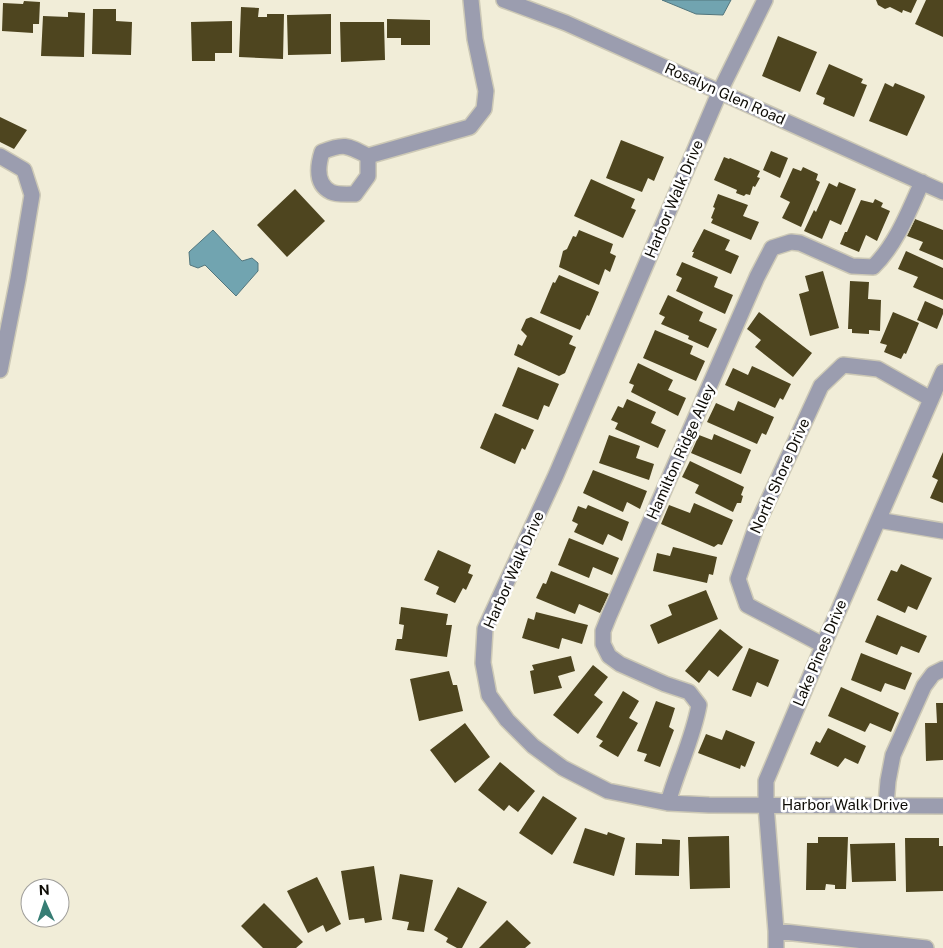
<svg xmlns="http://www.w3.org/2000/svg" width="943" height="948" font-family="'Public Sans',sans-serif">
  <rect width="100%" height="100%" fill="#f1edd8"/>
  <path fill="#71a4b0" stroke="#53767d" d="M 662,0 L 731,0 L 723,15 L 696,14 Z
    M 213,230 L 242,261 L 252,258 L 258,263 L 258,271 L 236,296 L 205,265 L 198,268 L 190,265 L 189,252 Z"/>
  <path fill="#4e451f" d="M 876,0 L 917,0 L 911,13 L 903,10 L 902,13 L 890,7 L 885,9 L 878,5 Z
    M 926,0 L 943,0 L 943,37 L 915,24 Z
    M 24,1 L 40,2 L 39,24 L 33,24 L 33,33 L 2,31 L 3,3 L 23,4 Z
    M 241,7 L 259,8 L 258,17 L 267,17 L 267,14 L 284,14 L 283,59 L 239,57 Z
    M 93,9 L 116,9 L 116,21 L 132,22 L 131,55 L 92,54 Z
    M 68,12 L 85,13 L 84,57 L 41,56 L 43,16 L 68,17 Z
    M 331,14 L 331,54 L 288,55 L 287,15 Z
    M 387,19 L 430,20 L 430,45 L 401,45 L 401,38 L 387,38 Z
    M 232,21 L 232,53 L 215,53 L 215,61 L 192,61 L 191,22 Z
    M 340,22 L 384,22 L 385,60 L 341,62 Z
    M 778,36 L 817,52 L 800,92 L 762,76 Z
    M 829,64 L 863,79 L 861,83 L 867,85 L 854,117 L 823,104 L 825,98 L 816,94 Z
    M 885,83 L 893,87 L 895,83 L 924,95 L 925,97 L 907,136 L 869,121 Z
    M 0,117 L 27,130 L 14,149 L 0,142 Z
    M 621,140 L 664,157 L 654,181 L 648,178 L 642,192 L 606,178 Z
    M 771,151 L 788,158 L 780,178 L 763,170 Z
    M 724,157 L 729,159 L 730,158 L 760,171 L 757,177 L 760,178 L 755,187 L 753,186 L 750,195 L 746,194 L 744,196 L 736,193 L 737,190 L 714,180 Z
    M 803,167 L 818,174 L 816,180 L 820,182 L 801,227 L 782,218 L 790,202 L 780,197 L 793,168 L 801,171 Z
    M 591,179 L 635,199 L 631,208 L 636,210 L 623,238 L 574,216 Z
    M 839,182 L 856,189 L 841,225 L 830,220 L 822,239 L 804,231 L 814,210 L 816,212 L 829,183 L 837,187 Z
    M 295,189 L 325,221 L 287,257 L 257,225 Z
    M 718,194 L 748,205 L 743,216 L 759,222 L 751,240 L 711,223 L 713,219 L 711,218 L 715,208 L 713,207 Z
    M 875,199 L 883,203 L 881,207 L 890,211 L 877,241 L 866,235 L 859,252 L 840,244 L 845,232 L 847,232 L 861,200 L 873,203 Z
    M 915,219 L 943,230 L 943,260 L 919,250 L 923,242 L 907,236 Z
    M 704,229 L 730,240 L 725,250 L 739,256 L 731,274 L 692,257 L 694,252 L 692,252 Z
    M 579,230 L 613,244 L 610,253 L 616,256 L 610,272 L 605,269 L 599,285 L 559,267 L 563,251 L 567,249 L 573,236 L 576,237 Z
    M 906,251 L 943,268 L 943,300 L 915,288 L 913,287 L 918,277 L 898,269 Z
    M 682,262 L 718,277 L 714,287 L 733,295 L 725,314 L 676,291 L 682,278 L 676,275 Z
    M 823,271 L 839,328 L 810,336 L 799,294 L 809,291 L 805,276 Z
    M 559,275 L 599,292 L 589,316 L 587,315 L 580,330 L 540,313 L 553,282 L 555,283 Z
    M 850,281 L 869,282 L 868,299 L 881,300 L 880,331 L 869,330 L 869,334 L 852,333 L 852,329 L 848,329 Z
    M 668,295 L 703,312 L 699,321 L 717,329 L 708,348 L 688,339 L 689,336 L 661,324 L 665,317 L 659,314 Z
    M 925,301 L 943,309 L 943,314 L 937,329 L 917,320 Z
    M 759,312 L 812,353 L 793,377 L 755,347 L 761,340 L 747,329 Z
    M 893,312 L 919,323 L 906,354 L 904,353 L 901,359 L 884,352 L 887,345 L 880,343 Z
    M 531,317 L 573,336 L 569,344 L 576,347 L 565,373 L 559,376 L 514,355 L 518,344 L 522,346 L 527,336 L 521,330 L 526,319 Z
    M 655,330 L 693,346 L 690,354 L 705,361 L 696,381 L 643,358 Z
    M 638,363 L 673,380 L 668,390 L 686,398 L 678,416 L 631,392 L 634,385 L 629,383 Z
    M 752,366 L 791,384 L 783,400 L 780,398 L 775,408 L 725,385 L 733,368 L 748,375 Z
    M 518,367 L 559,384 L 549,407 L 544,405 L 538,420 L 502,406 Z
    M 627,399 L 656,412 L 651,423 L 666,430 L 658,448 L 615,429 L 618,423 L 611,420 L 618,406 L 623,408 Z
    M 738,401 L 774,417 L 766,435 L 762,433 L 757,444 L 707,422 L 716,403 L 734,411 Z
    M 495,413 L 534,430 L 525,450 L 522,448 L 515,464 L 480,448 Z
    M 714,434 L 751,450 L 741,474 L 691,453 L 699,435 L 712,440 Z
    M 609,435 L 640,446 L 636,458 L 654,464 L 649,480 L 599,463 Z
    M 943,452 L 943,503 L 930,498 L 938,480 L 932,477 Z
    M 690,461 L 744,487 L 741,495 L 743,496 L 741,503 L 737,503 L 733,512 L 695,493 L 699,485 L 682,477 Z
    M 593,470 L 647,491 L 640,509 L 627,502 L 623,512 L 583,493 Z
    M 694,503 L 733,520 L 722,545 L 718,544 L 714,547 L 661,524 L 669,505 L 690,513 Z
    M 588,505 L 629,522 L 622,541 L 608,534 L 603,545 L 574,532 L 578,524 L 572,521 L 578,506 L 586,509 Z
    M 569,538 L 619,558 L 612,575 L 593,567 L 589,578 L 558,565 Z
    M 673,547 L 717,557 L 713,575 L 709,574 L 707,583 L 653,571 L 657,553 L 670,556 Z
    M 438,550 L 471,565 L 468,573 L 473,575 L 466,590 L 463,588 L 455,603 L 436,594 L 439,587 L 424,580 Z
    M 901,564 L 932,578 L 917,610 L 908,606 L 905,613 L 877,600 L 891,570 L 897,572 Z
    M 551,571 L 609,594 L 600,613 L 579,604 L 575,614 L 536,598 L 543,583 L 546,584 Z
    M 706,590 L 718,619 L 658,644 L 650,625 L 672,615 L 668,605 Z
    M 401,607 L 448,614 L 446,625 L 452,625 L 447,657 L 395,650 L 397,639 L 402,639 L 404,625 L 399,624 Z
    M 536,612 L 588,625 L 582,644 L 562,638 L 559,649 L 522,638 L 528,618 L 534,620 Z
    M 877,615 L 927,636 L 919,653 L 901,646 L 897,655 L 865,642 Z
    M 720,629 L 743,647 L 718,677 L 709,670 L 699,683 L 685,671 Z
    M 749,648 L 779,660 L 768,687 L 757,682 L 751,697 L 732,690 Z
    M 861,653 L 912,673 L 905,690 L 885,683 L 881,692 L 851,680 Z
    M 571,656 L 575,671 L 558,676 L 562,688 L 534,694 L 530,671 L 534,670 L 532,665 Z
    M 593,665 L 608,677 L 594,695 L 603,702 L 578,734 L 553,715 Z
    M 449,671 L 453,685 L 457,685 L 463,711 L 419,721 L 410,679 Z
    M 841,687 L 899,713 L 891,732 L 870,723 L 865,732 L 828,716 Z
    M 623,691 L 639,701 L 629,718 L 638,723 L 618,757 L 599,746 L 603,741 L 596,737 Z
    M 656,701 L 675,708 L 669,727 L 674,730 L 660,767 L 644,761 L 647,754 L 637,751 Z
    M 936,703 L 943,703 L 943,760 L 926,761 L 925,723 L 937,723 Z
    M 465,723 L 490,757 L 455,783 L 430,750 Z
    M 828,728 L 866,746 L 858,764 L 845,758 L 838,767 L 810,754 L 816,741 L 820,743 Z
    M 726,730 L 755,742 L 745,767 L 741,765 L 740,769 L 698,753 L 706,734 L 722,740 Z
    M 500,762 L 535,791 L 518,812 L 509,805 L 504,811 L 478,790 Z
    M 543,796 L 577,818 L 552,855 L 519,833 Z
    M 585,828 L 607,835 L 608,832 L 625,838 L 614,876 L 573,863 Z
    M 729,836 L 730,888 L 690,889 L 688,837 Z
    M 818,837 L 848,837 L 846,889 L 835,889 L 835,885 L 826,884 L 825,890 L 806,890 L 807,843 L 818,843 Z
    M 905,838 L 939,838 L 939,846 L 943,846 L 943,891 L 906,892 Z
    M 662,839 L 680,840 L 679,876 L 635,875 L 636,843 L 662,844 Z
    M 895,843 L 896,881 L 852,882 L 850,844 Z
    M 374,866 L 382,920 L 365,923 L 364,918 L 349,920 L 341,871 Z
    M 400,874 L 433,880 L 424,932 L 407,930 L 409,922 L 392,919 Z
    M 317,877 L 341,924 L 326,932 L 323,925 L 308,933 L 287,891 Z
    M 458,887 L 487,902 L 462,948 L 457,948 L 446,942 L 448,938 L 434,930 Z
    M 264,903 L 303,942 L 296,948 L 263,948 L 241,926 Z
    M 507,920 L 531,943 L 525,948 L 479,948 Z"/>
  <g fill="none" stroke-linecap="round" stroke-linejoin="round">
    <defs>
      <path id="minor" d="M 504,0 L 566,23 L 943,192
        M 765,0 L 720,91 L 556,475 L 485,629 L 483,663 L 489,695 L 507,720 L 533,746 L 563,768 L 608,791 L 668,803 L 709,805 L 943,806
        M 0,156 L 24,170 L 32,195 L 18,279 L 0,370
        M 368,156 L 368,176 L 355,194 C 348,194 337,195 331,192 C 315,184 318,165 322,152 C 344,143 347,145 368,156 L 470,127 L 484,109 L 486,91 L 475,39 L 471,0
        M 878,520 L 943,531
        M 823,645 L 747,605 L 738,579 L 756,527 L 821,386 L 843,365 L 878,369 L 931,399
        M 668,803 C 677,770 693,739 699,705 L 689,692 L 665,684 L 620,664 L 609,656 L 603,644 L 603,631 L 609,616 L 757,277 L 772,248 L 791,242 L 800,243 L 852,266 L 873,267 C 896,245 909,211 922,182
        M 886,805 L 888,781 L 893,755 L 924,686 L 933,674 L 943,669
        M 776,931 L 926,948
        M 776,948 L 776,931 L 766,805 L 766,781 L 826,639 L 943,372"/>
    </defs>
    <use href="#minor" stroke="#cdc9b6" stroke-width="18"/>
    <use href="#minor" stroke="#9b9daf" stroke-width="15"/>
  </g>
  <g text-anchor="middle" stroke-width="5" stroke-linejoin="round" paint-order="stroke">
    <g font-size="15" fill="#0e0c06" stroke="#fff">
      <text transform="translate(725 94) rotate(24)" y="5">Rosalyn Glen Road</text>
      <text transform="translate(674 199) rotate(-67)" y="5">Harbor Walk Drive</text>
      <text transform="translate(681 452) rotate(-66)" y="5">Hamilton Ridge Alley</text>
      <text transform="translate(780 476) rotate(-66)" y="5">North Shore Drive</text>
      <text transform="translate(514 570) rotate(-66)" y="5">Harbor Walk Drive</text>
      <text transform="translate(820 653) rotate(-67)" y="5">Lake Pines Drive</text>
      <text x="845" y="810">Harbor Walk Drive</text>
    </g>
  </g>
  <g transform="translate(45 903) rotate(357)"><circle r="24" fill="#ffffff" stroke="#9f9e9b"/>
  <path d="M0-4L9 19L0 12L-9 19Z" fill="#377d74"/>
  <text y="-8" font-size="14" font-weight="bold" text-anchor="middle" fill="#0e0c06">N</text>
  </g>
</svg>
